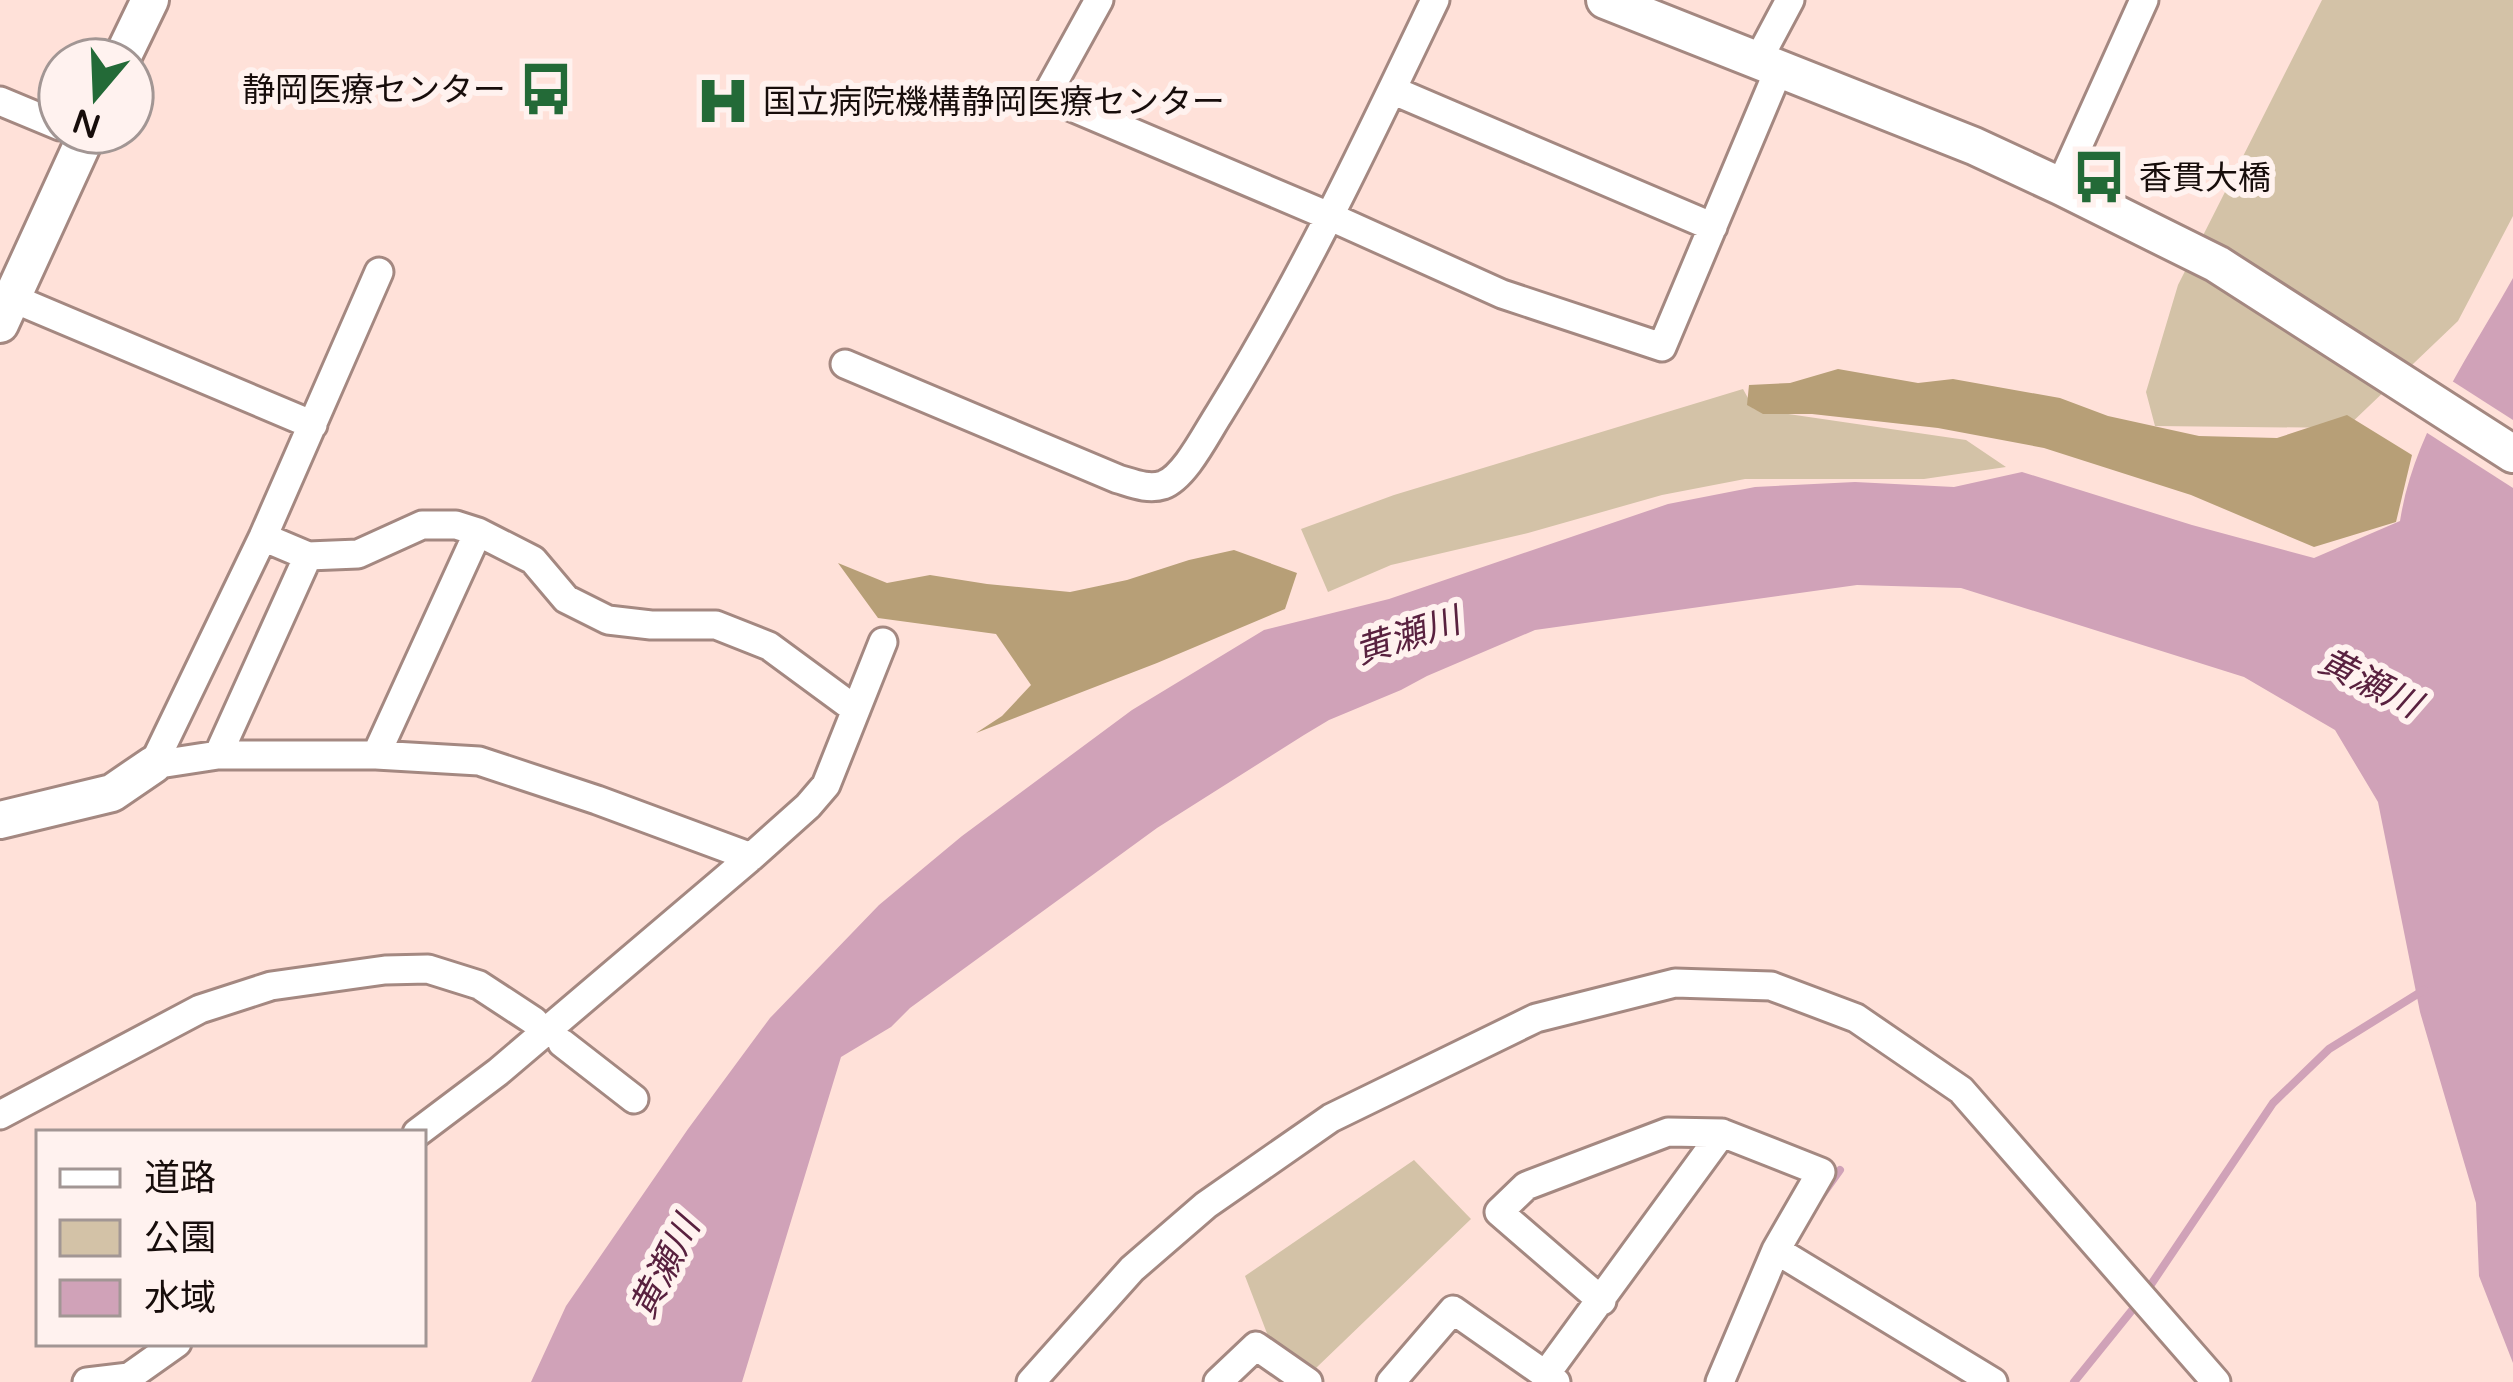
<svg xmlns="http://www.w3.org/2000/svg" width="2513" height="1382" font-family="'Varela Round','Noto Sans JP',sans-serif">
  <rect width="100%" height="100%" fill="#ffe1d9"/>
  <path fill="#d3c2a7" d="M 2322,0 L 2513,0 L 2513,216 L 2458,321 L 2346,428 L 2155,426 L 2146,392 L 2178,285 Z
    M 1743,389 L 1754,409 L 1966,440 L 2006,467 L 1924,479 L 1745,479 L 1662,495 L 1528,533 L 1391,565 L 1328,592 L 1301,529 L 1394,495 Z
    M 1414,1160 L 1471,1219 L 1316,1368 L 1268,1336 L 1245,1276 Z"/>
  <path fill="#b79f77" d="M 1838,369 L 1918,383 L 1953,379 L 2060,398 L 2108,416 L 2199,436 L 2277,438 L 2347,415 L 2412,455 L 2396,522 L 2314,547 L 2191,495 L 2044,448 L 1938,428 L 1812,414 L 1763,414 L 1747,405 L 1749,385 L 1790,383 Z
    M 1234,550 L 1297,573 L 1285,609 L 1157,663 L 976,733 L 1002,716 L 1031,685 L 996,634 L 878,618 L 838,563 L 887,583 L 930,575 L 987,584 L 1070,592 L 1127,580 L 1189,560 Z"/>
  <path fill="#d0a2b8" d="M 2513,278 L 2513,1363 L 2479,1276 L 2476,1203 L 2420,1012 L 2378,802 L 2335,730 L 2244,677 L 1961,588 L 1857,585 L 1535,630 L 1427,676 L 1401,690 L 1329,720 L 1304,735 L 1157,828 L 910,1008 L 891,1027 L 841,1057 L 742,1382 L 531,1382 L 566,1306 L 688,1129 L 770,1018 L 879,905 L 962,836 L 1132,710 L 1264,630 L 1389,599 L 1668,504 L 1755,487 L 1855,482 L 1954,487 L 2022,472 L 2192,525 L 2314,558 L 2400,521 C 2414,432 2470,355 2513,278 Z"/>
  <path fill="#ffe1d9" d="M 2449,379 L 2513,420 L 2513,488 L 2421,429 Z"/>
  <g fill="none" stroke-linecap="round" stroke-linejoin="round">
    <path stroke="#d0a2b8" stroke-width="8" d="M 1820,1198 L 1840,1170
      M 2146,1292 L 2273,1103 L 2329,1049 L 2424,990
      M 2074,1382 L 2137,1304"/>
    <defs>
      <path id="minor" d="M 1099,0 L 1046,96 L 1331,217 L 1502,294 L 1662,347 L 1779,69
        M 1758,60 L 1790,0
        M 1392,90 L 1713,227
        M 0,101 L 60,126
        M 2060,186 L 2144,0
        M 12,298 L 313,425
        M 845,364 L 1118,479 C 1132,483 1148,490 1163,485 C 1185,477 1206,434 1219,414 C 1302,280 1367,142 1435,0
        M 263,537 L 308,556 L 358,554 L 422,525 L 456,525 L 478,532
        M 218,755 L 308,556
        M 376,755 L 478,532 L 533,560 L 566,599 L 608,620 L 651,625 L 716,625 L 769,646 L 856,710
        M 153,765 L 218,755 L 376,755 L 479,761 L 597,800 L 751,857
        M 153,765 L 263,537 L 379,272
        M 562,1043 L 634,1099
        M 0,1115 L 200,1009 L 271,986 L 385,970 L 428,969 L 479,985 L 534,1021
        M 417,1133 L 498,1072 L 751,857 L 808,806 L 826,785 L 883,642
        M 1776,1250 L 1993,1382
        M 1602,1301 L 1499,1212 L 1526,1186 L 1668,1132 L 1722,1133
        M 1546,1374 L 1722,1133 L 1821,1172 L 1776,1250 L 1720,1382
        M 87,1382 L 129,1377 L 177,1343
        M 1031,1382 L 1132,1269 L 1206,1205 L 1331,1118 L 1536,1018 L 1675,983 L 1771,986 L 1856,1018 L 1961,1090 L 2216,1382
        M 1218,1382 L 1256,1346 L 1308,1382
        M 1391,1382 L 1453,1310 L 1556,1382"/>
      <path id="tertiary" d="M 1605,0 L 1974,146 L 2060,186 L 2217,264 L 2513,454
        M 121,60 L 150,0
        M 0,324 L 88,132
        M 0,820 L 112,793 L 153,765"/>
    </defs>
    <use href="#minor" stroke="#a48881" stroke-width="33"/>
    <use href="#tertiary" stroke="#a48881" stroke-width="42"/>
    <use href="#minor" stroke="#fff" stroke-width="27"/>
    <use href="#tertiary" stroke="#fff" stroke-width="36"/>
  </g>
  <defs>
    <symbol id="bus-bare" viewBox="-9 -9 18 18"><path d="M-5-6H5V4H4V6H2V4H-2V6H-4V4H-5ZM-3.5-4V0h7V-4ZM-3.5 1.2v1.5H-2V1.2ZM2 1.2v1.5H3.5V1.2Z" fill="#236a37" stroke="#fff2ef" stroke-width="2.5" paint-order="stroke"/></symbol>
    <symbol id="hospital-bare" viewBox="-9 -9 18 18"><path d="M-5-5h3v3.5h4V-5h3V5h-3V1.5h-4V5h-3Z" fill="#236a37" stroke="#fff2ef" stroke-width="2.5" paint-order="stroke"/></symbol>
  </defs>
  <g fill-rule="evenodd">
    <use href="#bus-bare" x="508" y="51" width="76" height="76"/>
    <use href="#hospital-bare" x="685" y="63" width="76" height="76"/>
    <use href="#bus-bare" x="2061" y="139" width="76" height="76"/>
  </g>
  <g text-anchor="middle" stroke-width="12" stroke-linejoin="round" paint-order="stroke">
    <g font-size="33" fill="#170d0b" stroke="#fff2ef" text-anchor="start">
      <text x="506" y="101" text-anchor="end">静岡医療センター</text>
      <text x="763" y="113">国立病院機構静岡医療センター</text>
      <text x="2139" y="189">香貫大橋</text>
    </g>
    <g font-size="36" font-style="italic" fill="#59213f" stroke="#fff2ef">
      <text transform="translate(1407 635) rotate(-18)" y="13">黄瀬川</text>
      <text transform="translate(2370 682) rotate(27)" y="13">黄瀬川</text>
      <text transform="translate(664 1267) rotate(-63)" y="13">黄瀬川</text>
    </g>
  </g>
  <rect x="36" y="1130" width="390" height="216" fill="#fff2ef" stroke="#a29694" stroke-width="3"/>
  <rect x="60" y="1169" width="60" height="18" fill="#ffffff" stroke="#a29694" stroke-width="3"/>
  <text x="144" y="1190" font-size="36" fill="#170d0b">道路</text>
  <rect x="60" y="1220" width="60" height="36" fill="#d3c2a7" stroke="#a29694" stroke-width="3"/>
  <text x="144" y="1250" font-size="36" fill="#170d0b">公園</text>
  <rect x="60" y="1280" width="60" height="36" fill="#d0a2b8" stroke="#a29694" stroke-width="3"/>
  <text x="144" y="1310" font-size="36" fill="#170d0b">水域</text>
  <g transform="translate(96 96) rotate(199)"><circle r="57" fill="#fff2ef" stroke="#a29694" stroke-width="3"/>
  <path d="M0-9L21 45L0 30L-21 45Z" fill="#236a37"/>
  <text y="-18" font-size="33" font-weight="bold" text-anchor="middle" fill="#170d0b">N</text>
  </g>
</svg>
